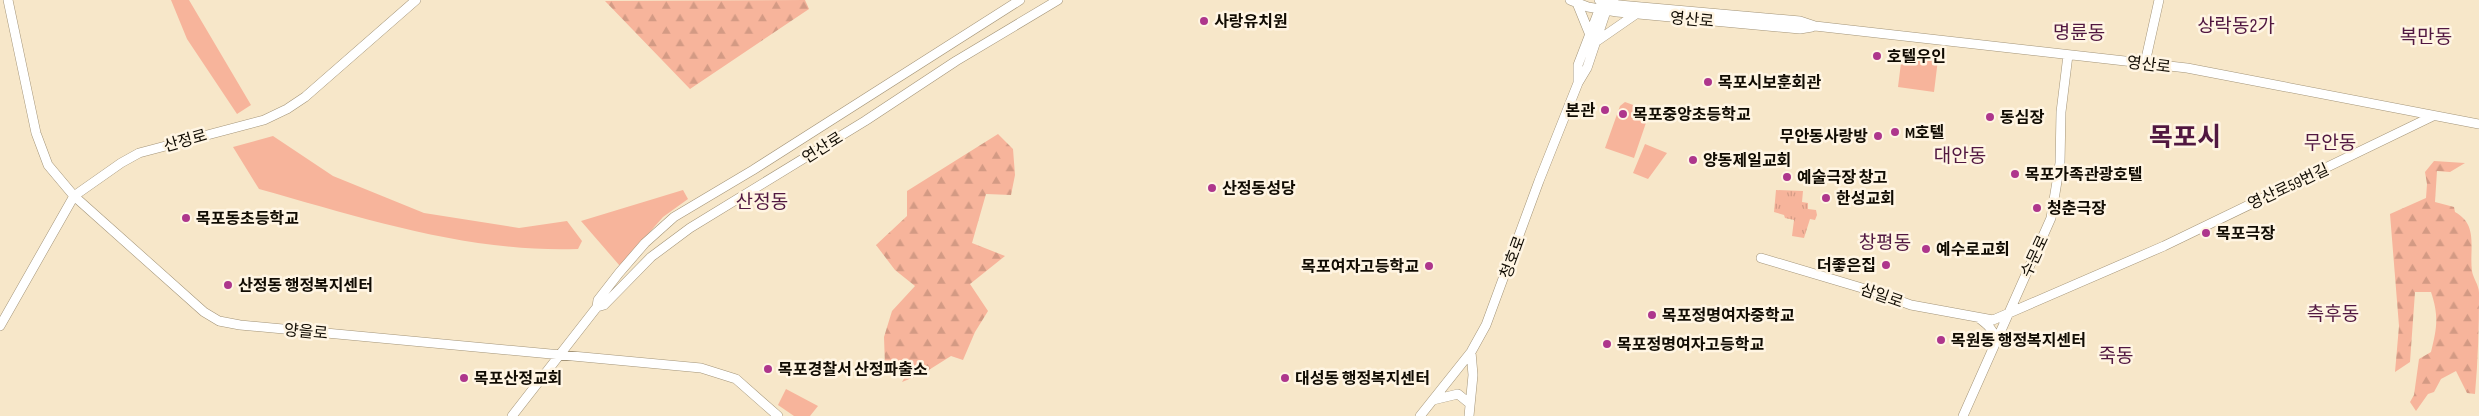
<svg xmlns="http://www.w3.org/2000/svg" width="2479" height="416" font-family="'Sofia Sans Condensed','Noto Sans KR',sans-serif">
  <defs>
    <pattern id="grass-tufts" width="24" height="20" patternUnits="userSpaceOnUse" patternTransform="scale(1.25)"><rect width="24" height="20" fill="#f7b49b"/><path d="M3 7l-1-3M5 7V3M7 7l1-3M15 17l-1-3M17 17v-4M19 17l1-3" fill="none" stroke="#d39a84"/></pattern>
    <pattern id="forest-firs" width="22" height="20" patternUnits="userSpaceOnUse" patternTransform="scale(1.25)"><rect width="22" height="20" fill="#f7b49b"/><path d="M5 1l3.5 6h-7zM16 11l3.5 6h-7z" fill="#d39a84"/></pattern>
  </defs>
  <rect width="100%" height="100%" fill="#f7e7c9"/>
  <path fill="url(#grass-tufts)" d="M 1776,190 L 1803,191 L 1802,202 L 1808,203 L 1808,209 L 1816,210 L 1817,215 L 1815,220 L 1810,219 L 1804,238 L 1792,236 L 1794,220 L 1785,218 L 1784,215 L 1774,212 Z"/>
  <path fill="url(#forest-firs)" d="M 805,0 L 809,9 L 690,89 L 605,1 Z
    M 998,134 L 1013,149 L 1015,175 L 1011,195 L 986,194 L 972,243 L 1005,256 L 970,284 L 988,311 L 975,332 L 963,360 L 951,356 L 924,373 L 902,382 L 905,377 L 885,366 L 884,337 L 892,311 L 915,286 L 895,270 L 876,245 L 907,216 L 907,191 Z
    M 2434,161 L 2465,163 L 2450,172 L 2437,171 L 2435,202 L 2454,207 L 2455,212 C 2479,225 2469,249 2472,271 C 2473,278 2479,285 2479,293 C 2479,327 2478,360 2475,394 L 2467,393 L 2456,371 L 2441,379 L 2434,392 L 2428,394 L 2416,411 L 2410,402 L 2414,395 L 2419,359 L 2431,352 C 2437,328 2439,316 2431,292 L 2415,292 L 2410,362 L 2395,372 L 2399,326 L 2390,214 L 2426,198 L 2427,184 L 2425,172 Z"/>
  <path fill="#f7b49b" d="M 171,0 L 189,0 L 251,105 L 237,114 L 187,39 Z
    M 1903,47 L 1939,51 L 1934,92 L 1898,87 Z
    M 1625,102 L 1650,111 L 1634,158 L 1605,148 L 1620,106 Z
    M 273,136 L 333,176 L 424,213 L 519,228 L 567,221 L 582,241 L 578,249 C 469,253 363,218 259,189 L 233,147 Z
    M 1645,144 L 1667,153 L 1648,179 L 1633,173 Z
    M 683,190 L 688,199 L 663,217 L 620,266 L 581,221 Z
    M 786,389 L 818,406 L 810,416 L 794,416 L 778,405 Z"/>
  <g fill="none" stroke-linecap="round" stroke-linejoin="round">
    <defs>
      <path id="secondary" d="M 8,0 L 36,133 L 48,165 L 74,196 L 204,312 L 219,321 L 240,325 L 701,368 L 736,379 L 778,416
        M 1570,0 L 1588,7 L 1617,12 L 1800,29 L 1812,27
        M 1599,0 L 1619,5 L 1800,21 L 1815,26 L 2187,68 L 2479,124
        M 1577,3 L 1590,35
        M 1597,41 L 1636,14
        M 2145,63 L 2159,0
        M 1578,83 L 1578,65 L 1601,5
        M 1761,258 L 1872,291 L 1911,305 L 1993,320 L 2164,246 L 2433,116
        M 597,307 L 604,305 L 651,257 L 690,228 L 865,121 L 956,61 L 1058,0
        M 1980,319 C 1988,325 1994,330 1995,341
        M 0,326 L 74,196 L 121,163 L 139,153 L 264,120 L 287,109 L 305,97 L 416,0
        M 1433,400 L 1458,394 L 1469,403
        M 512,416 L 597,307 L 598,300 L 619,273 L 645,243 L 674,217 L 753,170 L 1020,0
        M 1420,416 L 1471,352 L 1486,325 L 1539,181 L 1578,83 L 1587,68 L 1609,2
        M 1469,416 L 1473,375 L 1471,352
        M 1963,416 L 2051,218 L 2060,163 L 2061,112 L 2068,55"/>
    </defs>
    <use href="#secondary" stroke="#a39478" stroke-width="10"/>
    <use href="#secondary" stroke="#fff" stroke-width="9"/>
  </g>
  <g fill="#ae368c" stroke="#fff5e3" stroke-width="2">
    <circle cx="1204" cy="21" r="5"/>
    <circle cx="1877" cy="56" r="5"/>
    <circle cx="1708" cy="82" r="5"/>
    <circle cx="1605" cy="110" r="5"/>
    <circle cx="1623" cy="114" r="5"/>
    <circle cx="1990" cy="117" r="5"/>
    <circle cx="1895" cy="132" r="5"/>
    <circle cx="1878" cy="136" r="5"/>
    <circle cx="1693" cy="160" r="5"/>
    <circle cx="2015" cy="174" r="5"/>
    <circle cx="1787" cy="177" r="5"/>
    <circle cx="1212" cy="188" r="5"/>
    <circle cx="1826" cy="198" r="5"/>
    <circle cx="2037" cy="208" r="5"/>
    <circle cx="186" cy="218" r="5"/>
    <circle cx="2206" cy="233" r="5"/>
    <circle cx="1926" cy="249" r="5"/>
    <circle cx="1886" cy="265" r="5"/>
    <circle cx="1429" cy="266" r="5"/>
    <circle cx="228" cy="285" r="5"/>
    <circle cx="1652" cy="315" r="5"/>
    <circle cx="1941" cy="340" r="5"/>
    <circle cx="1607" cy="344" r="5"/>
    <circle cx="768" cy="369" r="5"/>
    <circle cx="464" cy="378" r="5"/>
    <circle cx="1285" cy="378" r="5"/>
  </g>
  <g text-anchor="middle" stroke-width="5" stroke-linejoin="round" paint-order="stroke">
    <g font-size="16" fill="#110c03" stroke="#fff5e3">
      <text transform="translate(1692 19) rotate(5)" y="6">영산로</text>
      <text transform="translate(2149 64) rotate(7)" y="6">영산로</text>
      <text transform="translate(185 140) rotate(-16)" y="6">산정로</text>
      <text transform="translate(822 147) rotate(-32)" y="6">연산로</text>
      <text transform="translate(2288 186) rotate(-25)" y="6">영산로59번길</text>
      <text transform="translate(2034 256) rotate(-65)" y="6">수문로</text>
      <text transform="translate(1512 257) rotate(-70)" y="6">청호로</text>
      <text transform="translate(1882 295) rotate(19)" y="6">삼일로</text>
      <text transform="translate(306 331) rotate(5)" y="6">양을로</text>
    </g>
    <g font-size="16" font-weight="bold" fill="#110c03" stroke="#fff5e3" text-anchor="start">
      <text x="1214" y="27">사랑유치원</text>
      <text x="1887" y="62">호텔우인</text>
      <text x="1718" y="88">목포시보훈회관</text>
      <text x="1595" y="116" text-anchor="end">본관</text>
      <text x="1633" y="120">목포중앙초등학교</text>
      <text x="2000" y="123">동심장</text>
      <text x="1905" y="138">M호텔</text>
      <text x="1868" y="142" text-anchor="end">무안동사랑방</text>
      <text x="1703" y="166">양동제일교회</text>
      <text x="2025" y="180">목포가족관광호텔</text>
      <text x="1797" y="183">예술극장 창고</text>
      <text x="1222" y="194">산정동성당</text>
      <text x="1836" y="204">한성교회</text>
      <text x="2047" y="214">청춘극장</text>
      <text x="196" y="224">목포동초등학교</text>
      <text x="2216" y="239">목포극장</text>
      <text x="1936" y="255">예수로교회</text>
      <text x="1876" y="271" text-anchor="end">더좋은집</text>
      <text x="1419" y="272" text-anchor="end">목포여자고등학교</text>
      <text x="238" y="291">산정동 행정복지센터</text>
      <text x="1662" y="321">목포정명여자중학교</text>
      <text x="1951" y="346">목원동 행정복지센터</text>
      <text x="1617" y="350">목포정명여자고등학교</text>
      <text x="778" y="375">목포경찰서 산정파출소</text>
      <text x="474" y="384">목포산정교회</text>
      <text x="1295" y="384">대성동 행정복지센터</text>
    </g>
    <g font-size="19" fill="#511740" stroke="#fff5e3">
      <text x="2236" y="32">상락동2가</text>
      <text x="2079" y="39">명륜동</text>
      <text x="2426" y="43">복만동</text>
      <text x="2330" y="149">무안동</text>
      <text x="1960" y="162">대안동</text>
      <text x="762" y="208">산정동</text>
      <text x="1885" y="249">창평동</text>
      <text x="2333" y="320">측후동</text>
      <text x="2116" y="362">죽동</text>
    </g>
    <g font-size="26" font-weight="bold" fill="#511740" stroke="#fff5e3">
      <text x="2185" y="146">목포시</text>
    </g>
  </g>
</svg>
